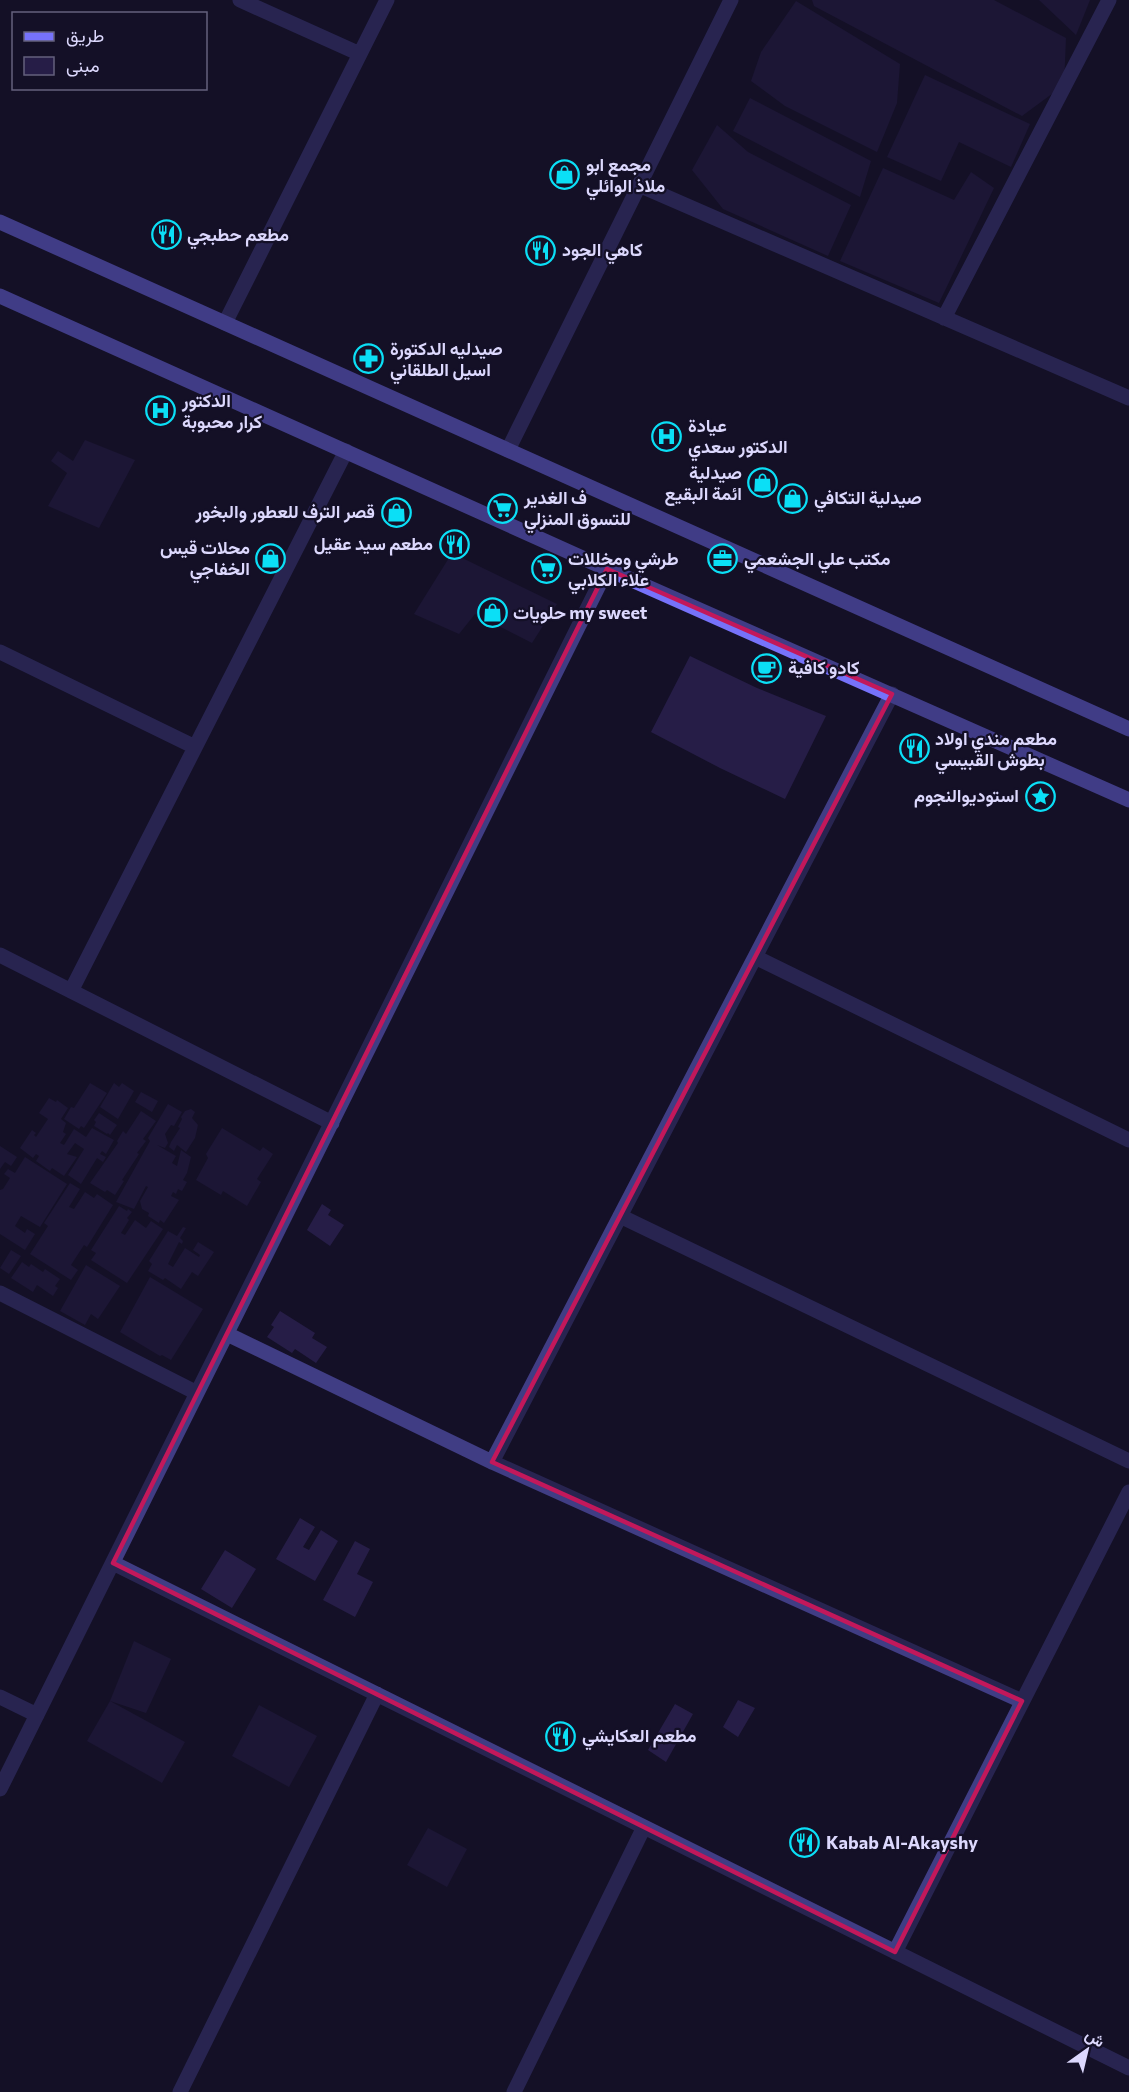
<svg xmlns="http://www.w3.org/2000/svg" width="1129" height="2092" font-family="Commissioner,Vazirmatn,sans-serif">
  <rect width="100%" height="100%" fill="#141027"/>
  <path fill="#261d47" d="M 812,0 L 994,0 L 1066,38 L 1064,85 L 1022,116 L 814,6 Z
    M 1039,0 L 1090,0 L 1076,35 Z
    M 796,1 L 900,64 L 897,103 L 877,152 L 785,106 L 751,81 L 761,52 Z
    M 925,75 L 1030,124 L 1011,167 L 959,142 L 941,181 L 887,157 Z
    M 750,98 L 871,161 L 860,197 L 733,131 Z
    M 717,125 L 748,152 L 851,205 L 828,256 L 723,209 L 692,170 Z
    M 883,168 L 954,200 L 971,172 L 994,188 L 939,303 L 840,261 Z
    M 85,440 L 135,460 L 99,528 L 48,506 L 67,473 L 51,461 L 58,451 L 73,461 Z
    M 452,553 L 557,604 L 532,643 L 475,614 L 459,634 L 414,614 Z
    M 690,656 L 757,688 L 826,716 L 785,799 L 720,768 L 651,732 Z
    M 90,1083 L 107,1093 L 84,1128 L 81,1126 L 79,1129 L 64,1119 L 71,1107 L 74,1108 Z
    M 114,1083 L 119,1087 L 122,1083 L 134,1091 L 118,1119 L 100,1107 Z
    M 141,1092 L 158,1101 L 152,1112 L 135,1102 Z
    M 49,1098 L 56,1102 L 57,1100 L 68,1108 L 61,1119 L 66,1123 L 63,1132 L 66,1134 L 60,1143 L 64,1145 L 74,1129 L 86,1137 L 92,1128 L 114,1140 L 106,1154 L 102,1151 L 100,1154 L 106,1157 L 103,1162 L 97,1158 L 81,1184 L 68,1175 L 84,1149 L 75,1143 L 67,1154 L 77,1157 L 64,1176 L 52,1168 L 50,1171 L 36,1161 L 39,1156 L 36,1154 L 33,1158 L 20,1148 L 32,1130 L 36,1133 L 34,1135 L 36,1137 L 48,1119 L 39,1113 Z
    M 168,1104 L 182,1112 L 174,1126 L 171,1125 L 165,1134 L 168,1143 L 165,1148 L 157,1145 L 176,1156 L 172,1163 L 177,1166 L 181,1150 L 191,1157 L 187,1173 L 183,1180 L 187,1182 L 182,1191 L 178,1189 L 176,1194 L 173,1192 L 171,1196 L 179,1200 L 164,1223 L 160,1220 L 159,1223 L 148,1216 L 149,1213 L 142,1209 L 140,1201 L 148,1187 L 146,1186 L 134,1209 L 116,1202 L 150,1141 L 148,1138 Z
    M 191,1109 L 195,1112 L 192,1118 L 198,1125 L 195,1138 L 186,1152 L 177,1145 L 174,1151 L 169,1147 L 171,1142 L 180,1128 L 178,1127 L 182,1119 L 181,1117 L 185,1111 Z
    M 141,1111 L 156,1121 L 143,1139 L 146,1141 L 137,1153 L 139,1154 L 122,1180 L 124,1181 L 115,1195 L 107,1190 L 105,1192 L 90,1183 L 118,1143 L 117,1141 L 123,1131 L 126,1134 Z
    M 99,1113 L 117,1125 L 110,1135 L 108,1133 L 107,1134 L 94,1126 L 96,1122 L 94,1120 Z
    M 222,1128 L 260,1151 L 263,1147 L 273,1154 L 257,1179 L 261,1182 L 247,1206 L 223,1191 L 221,1195 L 196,1180 L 208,1158 L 206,1154 Z
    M 0,1146 L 17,1157 L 11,1166 L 5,1162 L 0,1169 Z
    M 25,1157 L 67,1184 L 40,1227 L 21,1216 L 15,1226 L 25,1233 L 27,1229 L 35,1234 L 25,1250 L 0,1234 L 0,1190 L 3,1189 L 10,1178 L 4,1174 L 8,1169 L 15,1173 Z
    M 70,1183 L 80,1189 L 69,1207 L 74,1209 L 85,1192 L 94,1198 L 97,1194 L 113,1205 L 87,1247 L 84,1245 L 71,1265 L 78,1270 L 71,1280 L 30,1254 L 48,1226 L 44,1223 Z
    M 322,1204 L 331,1210 L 328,1215 L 344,1225 L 330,1246 L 307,1230 Z
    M 119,1206 L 127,1211 L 128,1209 L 132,1212 L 127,1218 L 129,1220 L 121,1233 L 125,1235 L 135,1220 L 146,1228 L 151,1221 L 163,1229 L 127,1283 L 91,1260 L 96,1253 L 91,1250 Z
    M 183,1227 L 186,1228 L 180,1238 L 183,1241 L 182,1244 L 179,1242 L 168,1264 L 173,1267 L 185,1248 L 199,1257 L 200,1255 L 193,1250 L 198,1242 L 214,1252 L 198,1276 L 192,1272 L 181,1289 L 165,1278 L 163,1280 L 148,1271 L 152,1264 L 149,1261 L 168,1231 L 177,1236 Z
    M 11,1250 L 21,1256 L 9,1274 L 0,1268 Z
    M 22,1262 L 29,1267 L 31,1264 L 43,1272 L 45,1269 L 60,1279 L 55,1286 L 58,1288 L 53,1296 L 37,1285 L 33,1292 L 11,1278 Z
    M 86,1265 L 120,1286 L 98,1319 L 91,1314 L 85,1325 L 60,1311 Z
    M 150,1277 L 203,1309 L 171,1360 L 162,1355 L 160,1356 L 120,1332 Z
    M 280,1311 L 315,1333 L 312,1338 L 327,1347 L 316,1363 L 295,1349 L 292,1353 L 267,1337 L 274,1327 L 271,1325 Z
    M 300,1518 L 315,1527 L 303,1547 L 309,1550 L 321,1530 L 338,1541 L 315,1581 L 276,1559 Z
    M 355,1541 L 370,1549 L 357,1574 L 373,1582 L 355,1617 L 323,1600 Z
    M 225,1550 L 256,1569 L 232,1608 L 201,1589 Z
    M 134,1641 L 171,1659 L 146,1713 L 110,1701 Z
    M 738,1700 L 755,1708 L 738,1737 L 723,1727 Z
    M 110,1701 L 185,1742 L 162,1783 L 87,1741 Z
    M 675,1704 L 693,1714 L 666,1762 L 648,1750 Z
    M 259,1705 L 317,1736 L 289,1787 L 232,1756 Z
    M 428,1828 L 467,1849 L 447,1887 L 407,1865 Z"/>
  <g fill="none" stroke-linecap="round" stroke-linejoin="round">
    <path stroke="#403d84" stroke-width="15" d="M 240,0 L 360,54
      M 639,185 L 1129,398
      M 944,318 L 1109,0
      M 225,323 L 387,0
      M 508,450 L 731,0
      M 0,652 L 195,747
      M 0,955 L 332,1123
      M 755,957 L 1129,1140
      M 71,991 L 346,451
      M 620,1216 L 1129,1461
      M 0,1293 L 197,1393
      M 227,1334 L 492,1462 L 1022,1701
      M 492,1462 L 892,694
      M 113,1563 L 1129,2068
      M 0,1697 L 37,1715
      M 0,1789 L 607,569
      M 895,1952 L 1129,1492
      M 180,2092 L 377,1694
      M 514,2092 L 644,1827"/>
    <path stroke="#7672fa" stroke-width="15" d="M 0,222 L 1129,729
      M 0,296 L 607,569 L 1129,800"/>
  </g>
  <path d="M0 0H1129V2092H0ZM 607,569 L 892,694 L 492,1462 L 1022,1701 L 895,1952 L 113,1563 Z" fill="#141027" fill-opacity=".55" fill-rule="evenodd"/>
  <path fill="none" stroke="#c2185b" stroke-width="4.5" stroke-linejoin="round" d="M 607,569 L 892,694 L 492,1462 L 1022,1701 L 895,1952 L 113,1563 Z"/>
  <defs>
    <symbol id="shop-ring" viewBox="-11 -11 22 22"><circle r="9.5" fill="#141027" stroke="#0bdff6" stroke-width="1.5"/><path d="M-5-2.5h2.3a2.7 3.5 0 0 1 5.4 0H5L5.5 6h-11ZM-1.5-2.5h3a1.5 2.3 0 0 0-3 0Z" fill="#0bdff6"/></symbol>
    <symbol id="restaurant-ring" viewBox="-11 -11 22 22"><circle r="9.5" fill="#141027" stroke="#0bdff6" stroke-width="1.5"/><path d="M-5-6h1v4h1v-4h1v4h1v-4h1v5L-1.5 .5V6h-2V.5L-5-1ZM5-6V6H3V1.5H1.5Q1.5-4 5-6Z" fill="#0bdff6"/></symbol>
    <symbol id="pharmacy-ring" viewBox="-11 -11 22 22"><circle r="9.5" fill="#141027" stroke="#0bdff6" stroke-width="1.5"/><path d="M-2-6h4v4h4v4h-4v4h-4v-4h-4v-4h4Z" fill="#0bdff6"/></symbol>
    <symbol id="hospital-ring" viewBox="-11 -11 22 22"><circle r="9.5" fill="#141027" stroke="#0bdff6" stroke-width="1.5"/><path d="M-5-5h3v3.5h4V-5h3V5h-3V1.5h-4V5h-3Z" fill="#0bdff6"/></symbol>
    <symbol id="supermarket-ring" viewBox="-11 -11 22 22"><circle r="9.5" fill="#141027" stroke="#0bdff6" stroke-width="1.5"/><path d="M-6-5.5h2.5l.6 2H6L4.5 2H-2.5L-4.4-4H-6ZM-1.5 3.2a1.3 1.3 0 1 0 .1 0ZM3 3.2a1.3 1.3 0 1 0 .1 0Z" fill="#0bdff6"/></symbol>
    <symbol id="office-ring" viewBox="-11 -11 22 22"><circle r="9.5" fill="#141027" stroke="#0bdff6" stroke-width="1.5"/><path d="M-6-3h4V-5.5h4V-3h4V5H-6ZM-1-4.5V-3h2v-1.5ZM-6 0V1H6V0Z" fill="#0bdff6"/></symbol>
    <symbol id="cafe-ring" viewBox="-11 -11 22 22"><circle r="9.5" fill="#141027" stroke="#0bdff6" stroke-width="1.5"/><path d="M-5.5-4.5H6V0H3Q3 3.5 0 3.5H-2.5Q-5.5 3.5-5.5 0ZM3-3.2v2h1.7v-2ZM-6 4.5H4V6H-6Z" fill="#0bdff6"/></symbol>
    <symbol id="sight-ring" viewBox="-11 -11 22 22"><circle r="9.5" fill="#141027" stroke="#0bdff6" stroke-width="1.5"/><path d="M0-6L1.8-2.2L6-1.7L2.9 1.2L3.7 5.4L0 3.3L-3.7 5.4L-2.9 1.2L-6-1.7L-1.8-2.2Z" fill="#0bdff6"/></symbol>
  </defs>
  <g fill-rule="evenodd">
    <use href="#shop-ring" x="548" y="158" width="33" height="33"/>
    <use href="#restaurant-ring" x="150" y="218" width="33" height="33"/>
    <use href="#restaurant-ring" x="524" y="234" width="33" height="33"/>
    <use href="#pharmacy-ring" x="352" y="342" width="33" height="33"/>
    <use href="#hospital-ring" x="144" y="394" width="33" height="33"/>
    <use href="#hospital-ring" x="650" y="420" width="33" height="33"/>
    <use href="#shop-ring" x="746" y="466" width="33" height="33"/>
    <use href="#shop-ring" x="776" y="482" width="33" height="33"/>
    <use href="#supermarket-ring" x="486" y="492" width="33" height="33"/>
    <use href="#shop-ring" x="380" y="496" width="33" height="33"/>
    <use href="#restaurant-ring" x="438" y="528" width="33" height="33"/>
    <use href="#shop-ring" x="254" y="542" width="33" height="33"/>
    <use href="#office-ring" x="706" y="542" width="33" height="33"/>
    <use href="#supermarket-ring" x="530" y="552" width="33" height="33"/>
    <use href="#shop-ring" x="476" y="596" width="33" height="33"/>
    <use href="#cafe-ring" x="750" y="652" width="33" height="33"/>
    <use href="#restaurant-ring" x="898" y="732" width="33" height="33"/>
    <use href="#sight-ring" x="1024" y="780" width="33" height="33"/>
    <use href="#restaurant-ring" x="544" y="1720" width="33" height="33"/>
    <use href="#restaurant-ring" x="788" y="1826" width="33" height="33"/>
  </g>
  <g text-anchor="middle" stroke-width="4.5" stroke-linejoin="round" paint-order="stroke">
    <g font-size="18" font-weight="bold" fill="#dcd8fd" stroke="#141027" text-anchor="start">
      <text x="586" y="171">مجمع ابو<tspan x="586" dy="21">ملاذ الوائلي</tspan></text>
      <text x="187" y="241">مطعم حطبجي</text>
      <text x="562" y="256">كاهي الجود</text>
      <text x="390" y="355">صيدليه الدكتورة<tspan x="390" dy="21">اسيل الطلقاني</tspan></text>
      <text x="182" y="407">الدكتور<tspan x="182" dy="21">كرار محبوبة</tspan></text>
      <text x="688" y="432">عيادة<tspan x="688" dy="21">الدكتور سعدي</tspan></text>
      <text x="742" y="479" text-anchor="end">صيدلية<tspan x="742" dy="21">ائمة البقيع</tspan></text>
      <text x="524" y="504">ف الغدير<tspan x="524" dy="21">للتسوق المنزلي</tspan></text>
      <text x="814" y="504">صيدلية التكافي</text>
      <text x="375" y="518" text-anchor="end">قصر الترف للعطور والبخور</text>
      <text x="433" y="550" text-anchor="end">مطعم سيد عقيل</text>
      <text x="250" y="554" text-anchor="end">محلات قيس<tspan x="250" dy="21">الخفاجي</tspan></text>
      <text x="568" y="565">طرشي ومخللات<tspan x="568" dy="21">علاء الكلابي</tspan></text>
      <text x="744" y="565">مكتب علي الجشعمي</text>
      <text x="513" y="619">حلويات my sweet</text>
      <text x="788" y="674">كادو كافية</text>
      <text x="935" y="745">مطعم مندي اولاد<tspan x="935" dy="21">بطوش القبيسي</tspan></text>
      <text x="1019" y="802" text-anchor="end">استوديوالنجوم</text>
      <text x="582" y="1742">مطعم العكايشي</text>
      <text x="826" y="1849">Kabab Al-Akayshy</text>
    </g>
  </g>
  <rect x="12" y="12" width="195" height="78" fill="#141027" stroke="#64607d" stroke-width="1.5"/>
  <rect x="24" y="32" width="30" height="9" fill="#7672fa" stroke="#64607d" stroke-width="1.5"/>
  <text x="66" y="42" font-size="18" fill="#dcd8fd">طريق</text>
  <rect x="24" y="57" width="30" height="18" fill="#261d47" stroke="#64607d" stroke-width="1.5"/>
  <text x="66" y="72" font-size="18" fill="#dcd8fd">مبنى</text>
  <g transform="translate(1087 2050) rotate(34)" stroke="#141027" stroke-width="4.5" paint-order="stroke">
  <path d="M0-4.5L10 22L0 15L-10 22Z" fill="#dcd8fd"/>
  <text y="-9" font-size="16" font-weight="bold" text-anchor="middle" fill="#dcd8fd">ش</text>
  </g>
</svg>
